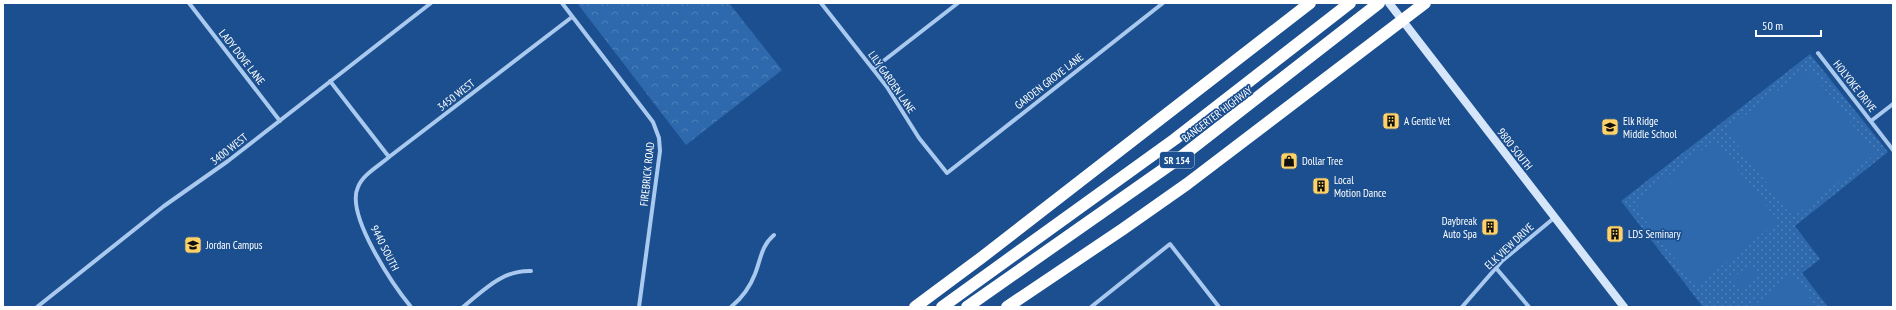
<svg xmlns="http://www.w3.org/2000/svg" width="1896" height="310" font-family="'PT Sans Narrow',sans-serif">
  <defs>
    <pattern id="grass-dots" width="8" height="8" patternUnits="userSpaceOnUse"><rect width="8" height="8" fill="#2e69ad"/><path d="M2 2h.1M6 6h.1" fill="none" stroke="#4d80b9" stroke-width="1.8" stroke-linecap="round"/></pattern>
    <pattern id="park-crowns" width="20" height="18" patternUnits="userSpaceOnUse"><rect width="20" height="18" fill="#2e69ad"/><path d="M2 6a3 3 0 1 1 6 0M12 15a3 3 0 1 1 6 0" fill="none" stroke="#4d80b9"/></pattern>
  </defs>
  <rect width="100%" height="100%" fill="#1b4f8f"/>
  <path fill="url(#grass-dots)" d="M 1810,54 L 1888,152 L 1795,226 L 1820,259 L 1802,273 L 1828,307 L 1703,307 L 1621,201 Z"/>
  <path fill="url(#park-crowns)" d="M 577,3 L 729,3 L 782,70 L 686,145 Z"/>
  <path fill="#2e69ad" d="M 1802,72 L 1813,74 L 1875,154 L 1793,217 L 1726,130 Z
    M 1715,140 L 1778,221 L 1696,286 L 1638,211 L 1638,199 Z
    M 1749,265 L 1757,275 L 1739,290 L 1731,280 Z
    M 1792,275 L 1817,307 L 1752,307 Z"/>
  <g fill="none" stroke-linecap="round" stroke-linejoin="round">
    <path stroke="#a9c9ee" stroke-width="4" d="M 189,3 L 280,121
      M 562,3 L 653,122 L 659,138 L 660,151 L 639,307
      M 821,3 L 887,87 L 919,138 L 947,173 L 1163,3
      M 1818,53 L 1893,150
      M 873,69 L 958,3
      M 330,81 L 389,157
      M 1871,121 L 1893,104
      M 1496,268 L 1529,307
      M 37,307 L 164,206 L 228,161 L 431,3
      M 411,307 C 393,285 345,214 358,187 C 363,174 379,166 389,157 L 572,17
      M 463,307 C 484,290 502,270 531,271
      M 731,307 C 742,298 750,287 755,274 C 761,259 761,246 774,235
      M 1091,307 L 1170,244 L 1219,307
      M 1462,307 L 1502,261 L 1554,218"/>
    <path stroke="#d6e6fa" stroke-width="8" d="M 1389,3 L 1624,307"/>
    <path stroke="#fff" stroke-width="12" d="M 915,307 L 981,258 L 1310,3
      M 942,307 L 1175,139 L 1350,3
      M 967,307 L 1181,157 L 1379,3
      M 1007,307 L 1123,229 L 1187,184 L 1425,3"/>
  </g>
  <defs>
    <symbol id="building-square" viewBox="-11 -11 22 22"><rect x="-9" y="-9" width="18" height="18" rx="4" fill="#ffd166" stroke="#1b4f8f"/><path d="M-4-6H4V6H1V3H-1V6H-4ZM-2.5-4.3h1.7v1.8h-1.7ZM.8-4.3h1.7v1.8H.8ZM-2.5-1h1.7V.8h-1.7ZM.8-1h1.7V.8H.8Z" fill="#111"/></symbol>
    <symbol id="school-square" viewBox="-11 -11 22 22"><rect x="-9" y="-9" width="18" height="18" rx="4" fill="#ffd166" stroke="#1b4f8f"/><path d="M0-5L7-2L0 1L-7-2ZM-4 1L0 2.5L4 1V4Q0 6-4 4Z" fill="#111"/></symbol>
    <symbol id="shop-square" viewBox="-11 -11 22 22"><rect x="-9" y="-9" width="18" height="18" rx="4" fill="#ffd166" stroke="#1b4f8f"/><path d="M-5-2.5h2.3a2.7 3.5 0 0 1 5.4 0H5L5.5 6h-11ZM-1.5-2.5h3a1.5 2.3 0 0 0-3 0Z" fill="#111"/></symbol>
    <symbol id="university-square" viewBox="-11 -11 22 22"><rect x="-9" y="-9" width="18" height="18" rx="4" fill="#ffd166" stroke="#1b4f8f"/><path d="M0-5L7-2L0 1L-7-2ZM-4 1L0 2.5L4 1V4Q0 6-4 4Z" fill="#111"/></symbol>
  </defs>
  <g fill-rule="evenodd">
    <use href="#building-square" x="1381" y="111" width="20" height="20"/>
    <use href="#school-square" x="1600" y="117" width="20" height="20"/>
    <use href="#shop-square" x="1279" y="151" width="20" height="20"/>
    <use href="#building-square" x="1311" y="176" width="20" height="20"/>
    <use href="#building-square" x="1480" y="217" width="20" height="20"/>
    <use href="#building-square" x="1605" y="224" width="20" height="20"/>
    <use href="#university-square" x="183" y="235" width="20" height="20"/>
  </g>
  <g text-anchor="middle" stroke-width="3.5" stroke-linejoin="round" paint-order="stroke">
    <rect fill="#1b4f8f" stroke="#bbcadd" stroke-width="1" x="1160" y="152" width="34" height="16" rx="3"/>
    <g font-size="10" font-weight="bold" fill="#fff">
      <text x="1177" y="164">SR 154</text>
    </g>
    <g font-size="11" fill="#fff" stroke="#1b4f8f">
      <text transform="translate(242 57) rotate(52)" y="4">LADY DOVE LANE</text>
      <text transform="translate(1049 81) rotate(-38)" y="4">GARDEN GROVE LANE</text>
      <text transform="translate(892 82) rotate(55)" y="4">LILY GARDEN LANE</text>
      <text transform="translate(1855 86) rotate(52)" y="4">HOLYOKE DRIVE</text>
      <text transform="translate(456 95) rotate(-38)" y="4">3450 WEST</text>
      <text transform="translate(1217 114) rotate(-37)" y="4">BANGERTER HIGHWAY</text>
      <text transform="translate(229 149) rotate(-38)" y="4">3400 WEST</text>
      <text transform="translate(1515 149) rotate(52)" y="4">9800 SOUTH</text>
      <text transform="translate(647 174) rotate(-84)" y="4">FIREBRICK ROAD</text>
      <text transform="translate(1509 246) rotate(-43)" y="4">ELK VIEW DRIVE</text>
      <text transform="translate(385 248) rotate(63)" y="4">9440 SOUTH</text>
    </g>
    <g font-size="11" fill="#fff" stroke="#1b4f8f" text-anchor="start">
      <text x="1404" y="125">A Gentle Vet</text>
      <text x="1623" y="125">Elk Ridge<tspan x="1623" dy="13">Middle School</tspan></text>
      <text x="1302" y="165">Dollar Tree</text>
      <text x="1334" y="184">Local<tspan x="1334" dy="13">Motion Dance</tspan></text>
      <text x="1477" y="225" text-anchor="end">Daybreak<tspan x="1477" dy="13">Auto Spa</tspan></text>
      <text x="1628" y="238">LDS Seminary</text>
      <text x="206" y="249">Jordan Campus</text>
    </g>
  </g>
  <rect width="1896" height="310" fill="none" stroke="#ffffff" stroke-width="8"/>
  <path d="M1756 30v6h65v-6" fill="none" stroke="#ffffff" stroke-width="2"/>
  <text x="1762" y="30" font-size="12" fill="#ffffff" stroke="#1b4f8f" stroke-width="3" paint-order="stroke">50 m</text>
</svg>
